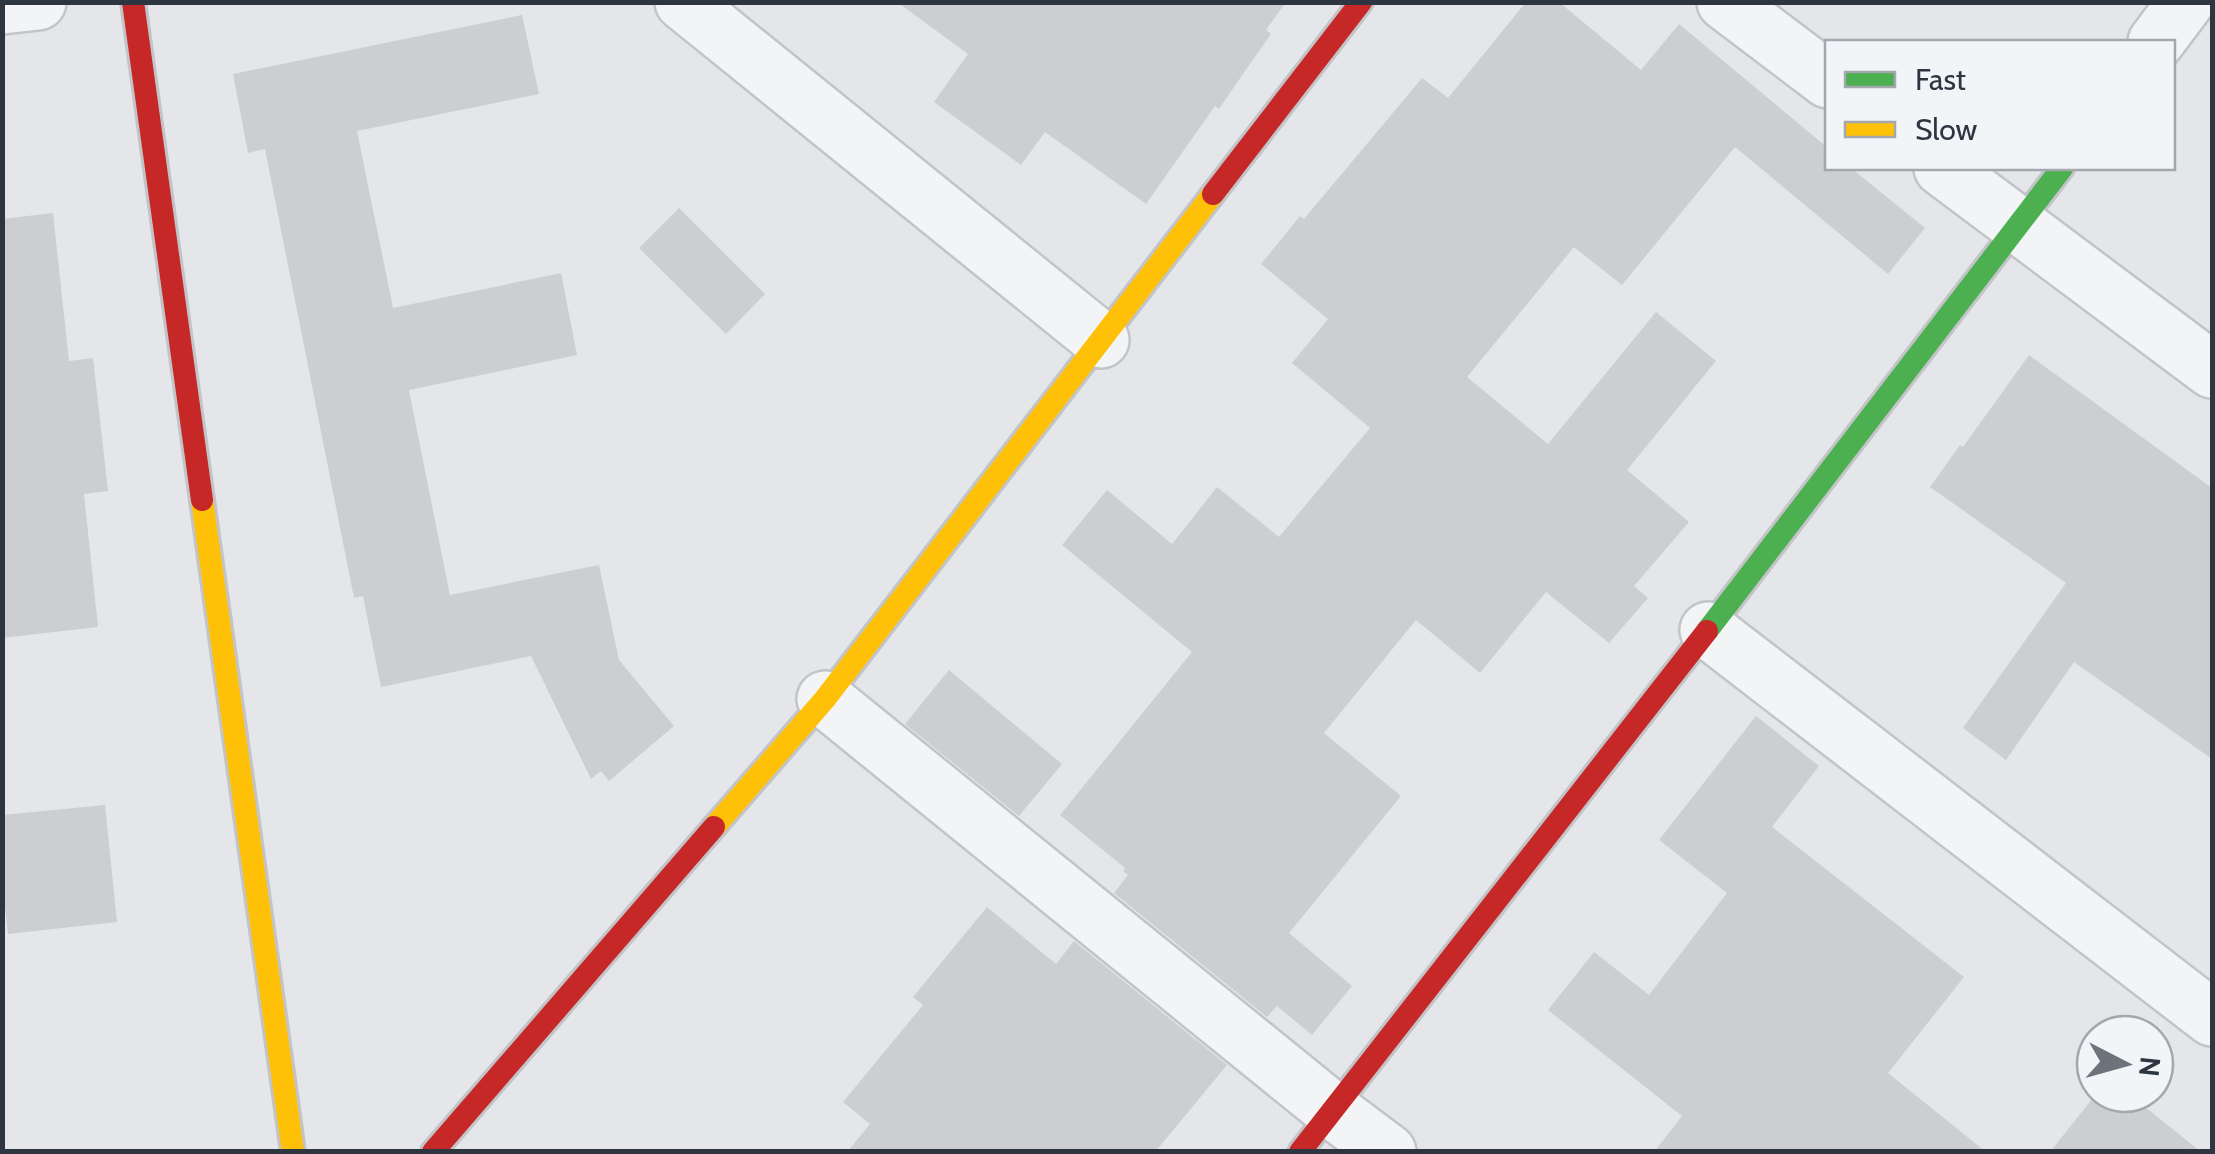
<svg xmlns="http://www.w3.org/2000/svg" width="2215" height="1154" font-family="Cabin,sans-serif">
  <rect width="100%" height="100%" fill="#e4e6e9"/>
  <path fill="#cdced1" d="M 897,2 L 1286,2 L 1266,30 L 1271,34 L 1245,71 L 1219,109 L 1215,106 L 1146,204 L 1045,132 L 1021,165 L 934,102 L 968,54 Z
    M 1526,2 L 1559,2 L 1641,70 L 1679,24 L 1828,148 L 1828,168 L 1851,168 L 1925,228 L 1888,274 L 1735,147 L 1622,285 L 1574,247 L 1467,377 L 1548,444 L 1656,312 L 1716,361 L 1627,470 L 1689,522 L 1634,586 L 1648,598 L 1609,643 L 1546,592 L 1480,673 L 1416,620 L 1324,733 L 1401,796 L 1289,933 L 1352,986 L 1312,1035 L 1277,1006 L 1267,1017 L 1114,893 L 1128,875 L 1123,871 L 1125,868 L 1060,815 L 1192,652 L 1062,545 L 1107,490 L 1172,544 L 1217,487 L 1279,537 L 1370,428 L 1292,363 L 1328,319 L 1261,264 L 1300,216 L 1304,219 L 1422,78 L 1448,98 Z
    M 522,15 L 539,94 L 357,131 L 393,308 L 561,273 L 577,355 L 409,390 L 450,595 L 599,565 L 619,660 L 674,726 L 609,781 L 601,771 L 591,779 L 531,656 L 381,687 L 363,596 L 354,598 L 265,149 L 248,153 L 233,74 Z
    M 679,208 L 765,294 L 726,334 L 639,248 Z
    M 53,213 L 69,361 L 93,358 L 108,491 L 84,494 L 98,627 L 2,638 L 2,219 Z
    M 2029,355 L 2212,488 L 2212,759 L 2074,662 L 2006,760 L 1963,728 L 2066,583 L 1930,487 L 1960,445 L 1963,447 Z
    M 949,670 L 1062,764 L 1019,816 L 905,724 Z
    M 1756,716 L 1819,766 L 1772,827 L 1964,977 L 1888,1073 L 1986,1152 L 1654,1152 L 1682,1116 L 1548,1010 L 1594,952 L 1649,995 L 1727,893 L 1659,840 Z
    M 105,805 L 117,922 L 8,934 L 2,878 L 2,815 Z
    M 987,907 L 1056,964 L 1074,941 L 1227,1065 L 1155,1152 L 847,1152 L 870,1124 L 843,1102 L 923,1005 L 913,997 Z
    M 2096,1094 L 2129,1094 L 2201,1152 L 2050,1152 Z"/>
  <g fill="none" stroke-linecap="round" stroke-linejoin="round">
    <defs>
      <path id="street" d="M 683,2 L 1101,340
        M 1725,2 L 1828,80
        M 2,6 L 38,2
        M 2156,42 L 2186,2
        M 1942,168 L 2212,370
        M 1708,630 L 2212,1018
        M 825,699 L 1332,1110 L 1388,1152"/>
      <path id="fast" d="M 1707,631 L 2062,168"/>
      <path id="slow" d="M 202,500 L 293,1152
        M 714,827 L 825,699 L 1213,194"/>
      <path id="jam" d="M 133,2 L 202,500
        M 1213,194 L 1361,2
        M 433,1152 L 714,827
        M 1300,1152 L 1707,631"/>
    </defs>
    <use href="#street" stroke="#c2c4c7" stroke-width="60"/>
    <use href="#fast" stroke="#c2c4c7" stroke-width="28"/>
    <use href="#slow" stroke="#c2c4c7" stroke-width="28"/>
    <use href="#jam" stroke="#c2c4c7" stroke-width="28"/>
    <use href="#street" stroke="#f3f4f5" stroke-width="55"/>
    <use href="#fast" stroke="#4caf50" stroke-width="22"/>
    <use href="#slow" stroke="#ffc107" stroke-width="22"/>
    <use href="#jam" stroke="#c62828" stroke-width="22"/>
  </g>
  <rect width="2215" height="1154" fill="none" stroke="#2c3540" stroke-width="10"/>
  <rect x="1825" y="40" width="350" height="130" fill="#f2f5f7" stroke="#a3a8ae" stroke-width="2.5"/>
  <rect x="1845" y="72" width="50" height="15" fill="#4caf50" stroke="#a3a8ae" stroke-width="2.5"/>
  <text x="1915" y="90" font-size="30" fill="#2c3540">Fast</text>
  <rect x="1845" y="122" width="50" height="15" fill="#ffc107" stroke="#a3a8ae" stroke-width="2.5"/>
  <text x="1915" y="140" font-size="30" fill="#2c3540">Slow</text>
  <g transform="translate(2125 1064) rotate(96)"><circle r="48" fill="#f2f5f7" stroke="#a3a8ae" stroke-width="2.5"/>
  <path d="M0-8L18 38L0 25L-18 38Z" fill="#6c737b"/>
  <text y="-15" font-size="28" font-weight="bold" text-anchor="middle" fill="#2c3540">N</text>
  </g>
</svg>
